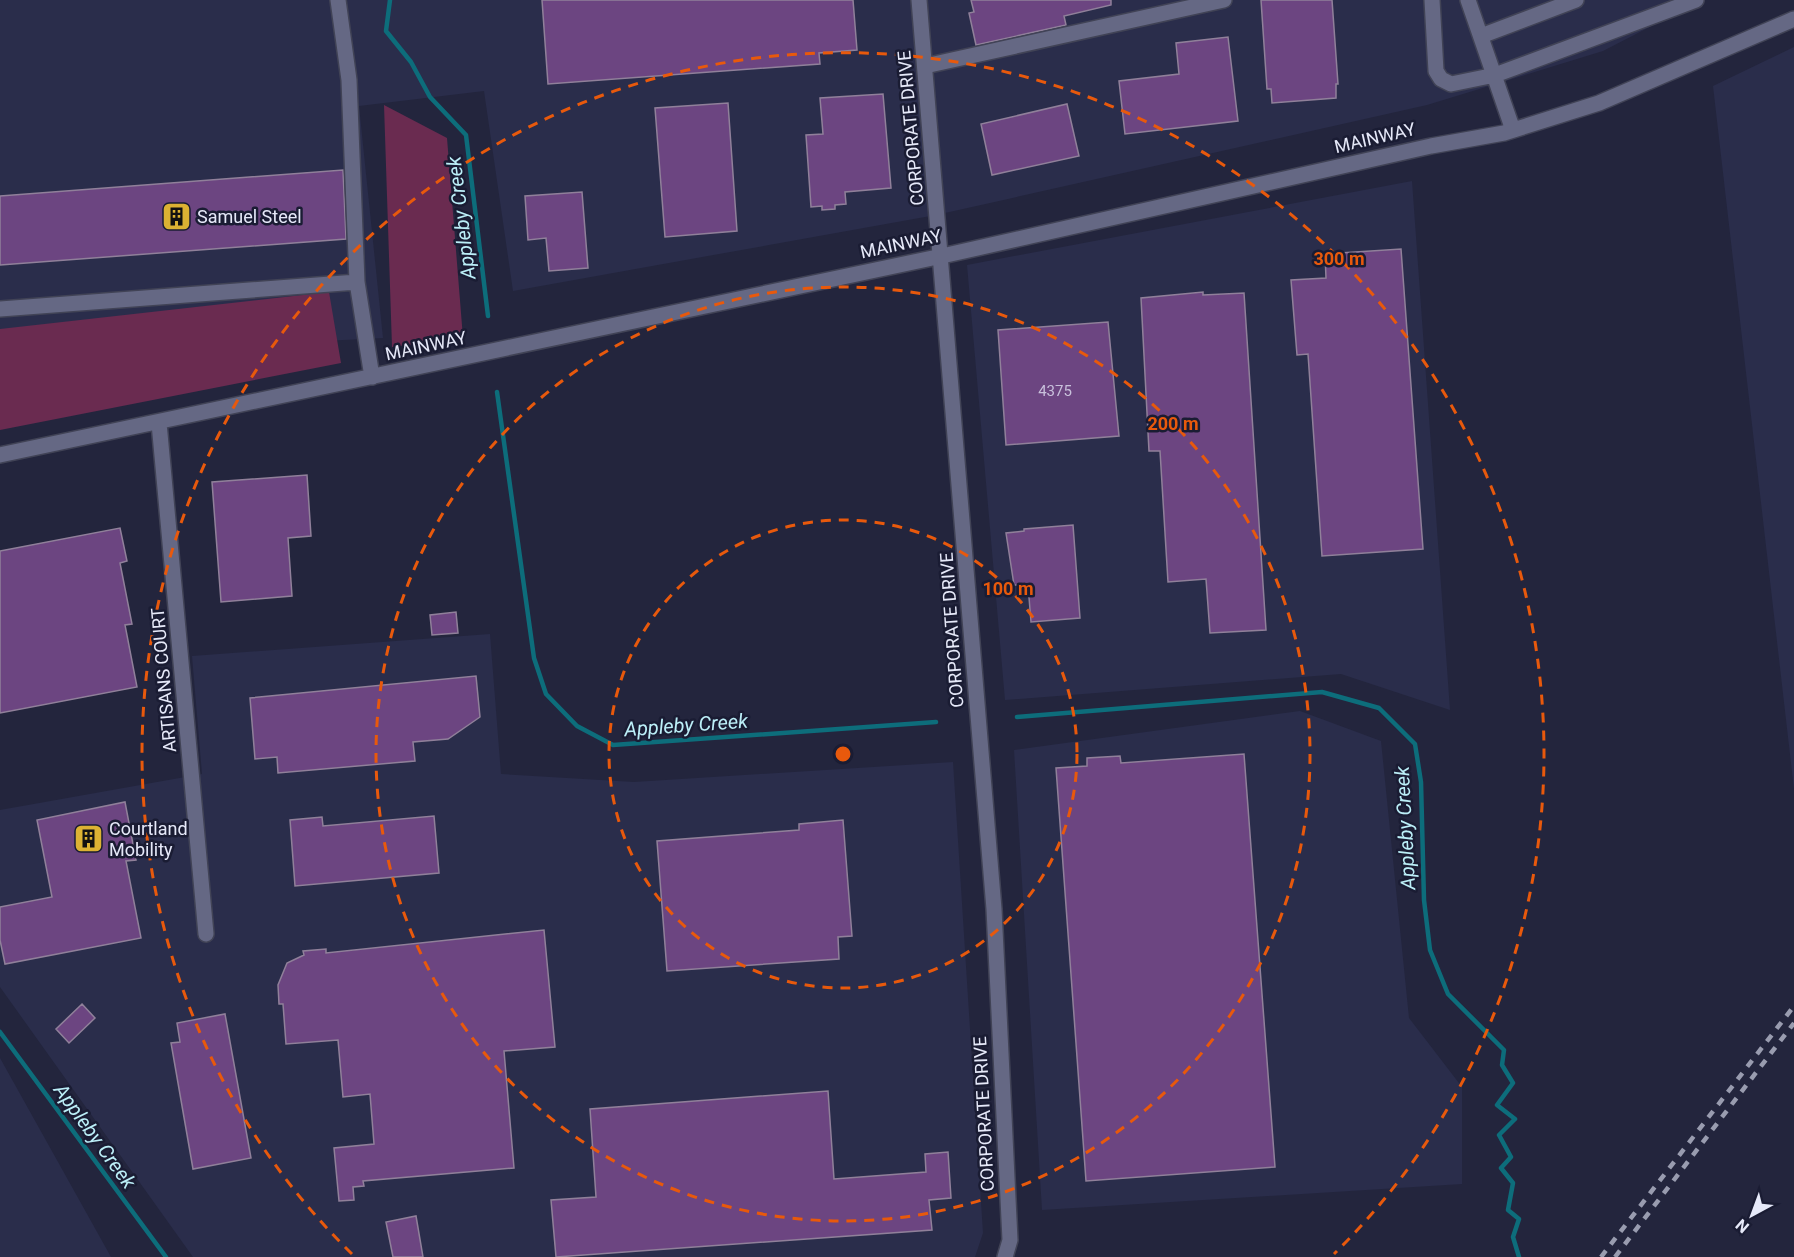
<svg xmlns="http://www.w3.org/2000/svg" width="1794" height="1257" font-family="Roboto,sans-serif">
  <rect width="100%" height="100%" fill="#23253d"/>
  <path fill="#2a2d4b" d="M 0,0 L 1702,0 L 1603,51 L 1427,105 L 936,215 L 513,291 L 484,91 L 359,106 L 383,338 L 0,357 Z
    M 1794,47 L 1794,789 L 1713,86 Z
    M 1412,181 L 1450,710 L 1341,674 L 1005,700 L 967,265 Z
    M 490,634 L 501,774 L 634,782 L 953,762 L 983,1233 L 975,1257 L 193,1257 L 0,987 L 0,810 L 202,774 L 192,656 Z
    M 1300,711 L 1381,741 L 1409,1018 L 1462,1087 L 1462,1184 L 1042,1210 L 1014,750 Z
    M 0,1058 L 111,1257 L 0,1257 Z"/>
  <path fill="#6a2b50" d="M 384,105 L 447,138 L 463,338 L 392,347 Z
    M 329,292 L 341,363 L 0,430 L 0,329 Z"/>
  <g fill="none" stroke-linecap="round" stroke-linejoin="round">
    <path stroke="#0d6d7b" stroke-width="4.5" d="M 390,0 L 386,31 L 411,62 L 430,97 L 466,135 L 488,316
      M 497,392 L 534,658 L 546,694 L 577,726 L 613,745 L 936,722
      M 1017,717 L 1322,692 L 1379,708 L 1415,744 L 1421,782 L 1424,900 L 1430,950 L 1448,994 L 1504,1050 L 1502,1065 L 1513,1083 L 1497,1105 L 1515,1119 L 1499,1135 L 1511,1157 L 1501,1168 L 1513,1183 L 1508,1210 L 1519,1219 L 1513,1237 L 1519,1257
      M 0,1032 L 166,1257"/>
  </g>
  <path fill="#6c4581" stroke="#90809a" stroke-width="1.5" d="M 542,0 L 853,0 L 857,50 L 819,53 L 820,64 L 548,84 Z
    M 971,0 L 1111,0 L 1111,5 L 1064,16 L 1066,25 L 976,45 L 969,13 L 974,12 Z
    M 1261,0 L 1332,0 L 1338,84 L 1336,84 L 1336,98 L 1272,103 L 1271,89 L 1267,89 Z
    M 1228,37 L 1238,121 L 1125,134 L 1119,81 L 1179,74 L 1176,43 Z
    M 883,94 L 891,188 L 845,192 L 846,204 L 835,205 L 835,209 L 822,210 L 822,206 L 811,207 L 806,135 L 823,134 L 820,98 Z
    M 728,103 L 737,231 L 665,237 L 655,108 Z
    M 1067,104 L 1079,156 L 992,175 L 981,124 Z
    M 343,170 L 346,239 L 0,265 L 0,196 Z
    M 582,192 L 588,268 L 549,271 L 546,238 L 528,240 L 525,196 Z
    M 1401,249 L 1423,549 L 1322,556 L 1308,354 L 1297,355 L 1291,280 L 1326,278 L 1325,254 Z
    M 1203,292 L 1203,295 L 1244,293 L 1266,630 L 1210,633 L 1206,579 L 1168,582 L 1160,451 L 1149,451 L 1141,298 Z
    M 1108,322 L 1119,436 L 1006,445 L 998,330 Z
    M 307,475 L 311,536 L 288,538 L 292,596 L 221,602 L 212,482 Z
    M 1073,525 L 1080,618 L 1031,622 L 1028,585 L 1014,585 L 1006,533 L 1024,531 L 1024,529 Z
    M 120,528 L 127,561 L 120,563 L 132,624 L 125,625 L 137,687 L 0,713 L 0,551 Z
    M 456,612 L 458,633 L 432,635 L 430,615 Z
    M 476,676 L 480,717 L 448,739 L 413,742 L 415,761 L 278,773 L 277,757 L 255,759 L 250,698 Z
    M 1244,754 L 1275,1167 L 1086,1181 L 1056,768 L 1087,766 L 1087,758 L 1120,756 L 1121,763 Z
    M 125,802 L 136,860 L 126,861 L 141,938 L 5,964 L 0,940 L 0,907 L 52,897 L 37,820 Z
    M 434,816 L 439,873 L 295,886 L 290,820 L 322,817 L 323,826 Z
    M 843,820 L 852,936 L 838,937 L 839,959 L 667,971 L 657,841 L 799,830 L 799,824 Z
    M 544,930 L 555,1047 L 504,1051 L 514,1168 L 363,1181 L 364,1186 L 353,1187 L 354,1200 L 339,1201 L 334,1148 L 374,1144 L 370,1094 L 343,1097 L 338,1040 L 286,1044 L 283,1004 L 279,1004 L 278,985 L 287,963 L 304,955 L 303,951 L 326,949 L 326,953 Z
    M 82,1004 L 95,1018 L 69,1043 L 56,1029 Z
    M 225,1014 L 251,1158 L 193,1169 L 171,1043 L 180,1042 L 177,1023 Z
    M 828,1091 L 834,1179 L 926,1172 L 925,1154 L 948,1152 L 951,1198 L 929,1200 L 932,1230 L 556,1257 L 551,1200 L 596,1197 L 590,1109 Z
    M 416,1216 L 423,1257 L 393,1257 L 386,1222 Z"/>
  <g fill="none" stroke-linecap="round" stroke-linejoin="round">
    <defs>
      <path id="minor" d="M 919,0 L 994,909 L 1010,1240 L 1005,1257
        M 1432,0 L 1436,71 L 1441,79 L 1451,84 L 1495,75 L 1696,0
        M 1468,0 L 1513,130
        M 1481,36 L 1576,0
        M 925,66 L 1224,0
        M 357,282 L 372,377
        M 0,309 L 357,282 L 349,80 L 338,0
        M 159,423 L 206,934
        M 0,455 L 942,256 L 1431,146 L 1504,133 L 1599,103 L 1794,19"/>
    </defs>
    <use href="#minor" stroke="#414356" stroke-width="18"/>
    <use href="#minor" stroke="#656884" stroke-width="15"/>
    <path stroke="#999caf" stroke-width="4.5" stroke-dasharray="8 8" stroke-linecap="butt" d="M 1601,1257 L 1794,1006
      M 1615,1257 L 1794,1023"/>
  </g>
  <g fill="none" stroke="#e8590c" stroke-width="3" stroke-dasharray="10 8">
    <circle cx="843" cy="754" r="234"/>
    <circle cx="843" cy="754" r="467"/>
    <path d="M352 1254A701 701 0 1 1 1334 1254"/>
  </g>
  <defs>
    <symbol id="building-square" viewBox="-11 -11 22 22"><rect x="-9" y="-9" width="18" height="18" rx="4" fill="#dcb233" stroke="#1a1c33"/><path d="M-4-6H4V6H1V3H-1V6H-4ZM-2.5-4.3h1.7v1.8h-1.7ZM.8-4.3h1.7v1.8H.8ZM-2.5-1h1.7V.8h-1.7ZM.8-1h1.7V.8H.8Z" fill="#111"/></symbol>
  </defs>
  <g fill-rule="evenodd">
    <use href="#building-square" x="160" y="200" width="33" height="33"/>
    <use href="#building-square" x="72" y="822" width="33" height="33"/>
  </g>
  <g text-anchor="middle" stroke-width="5" stroke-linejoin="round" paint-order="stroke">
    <g font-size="15" fill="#c8c0db">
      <text x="1055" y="396">4375</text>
    </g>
    <g font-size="18" fill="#e6e9f9" stroke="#1a1c33">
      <text transform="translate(911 128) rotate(-95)" y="6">CORPORATE DRIVE</text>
      <text transform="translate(1375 138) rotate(-13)" y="6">MAINWAY</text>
      <text transform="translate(901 244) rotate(-12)" y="6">MAINWAY</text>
      <text transform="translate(426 346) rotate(-12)" y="6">MAINWAY</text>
      <text transform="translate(952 630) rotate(-94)" y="6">CORPORATE DRIVE</text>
      <text transform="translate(164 680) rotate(-95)" y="6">ARTISANS COURT</text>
      <text transform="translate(984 1114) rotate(-93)" y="6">CORPORATE DRIVE</text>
    </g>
    <g font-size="18" fill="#e6e9f9" stroke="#1a1c33" text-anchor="start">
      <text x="197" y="223">Samuel Steel</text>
      <text x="109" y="835">Courtland<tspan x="109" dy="21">Mobility</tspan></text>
    </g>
    <g font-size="20" font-style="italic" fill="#bceff8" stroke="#1a1c33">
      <text transform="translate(461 218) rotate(-97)" y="7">Appleby Creek</text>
      <text transform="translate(686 725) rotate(-4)" y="7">Appleby Creek</text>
      <text transform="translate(1405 828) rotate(-93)" y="7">Appleby Creek</text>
      <text transform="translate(95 1136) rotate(54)" y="7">Appleby Creek</text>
    </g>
  </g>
  <circle cx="843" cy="754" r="9" fill="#e8590c" stroke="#1a1c33" stroke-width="3"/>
  <g font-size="18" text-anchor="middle" font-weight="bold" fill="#e8590c" stroke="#1a1c33" stroke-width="5" stroke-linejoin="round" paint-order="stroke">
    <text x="1339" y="265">300 m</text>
    <text x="1173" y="430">200 m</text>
    <text x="1008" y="595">100 m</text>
  </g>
  <g transform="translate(1752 1215) rotate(221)" stroke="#1a1c33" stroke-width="4.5" paint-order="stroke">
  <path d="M0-4.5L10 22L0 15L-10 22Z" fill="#e6e9f9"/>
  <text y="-9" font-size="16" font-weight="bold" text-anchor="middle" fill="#e6e9f9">N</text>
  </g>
</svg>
